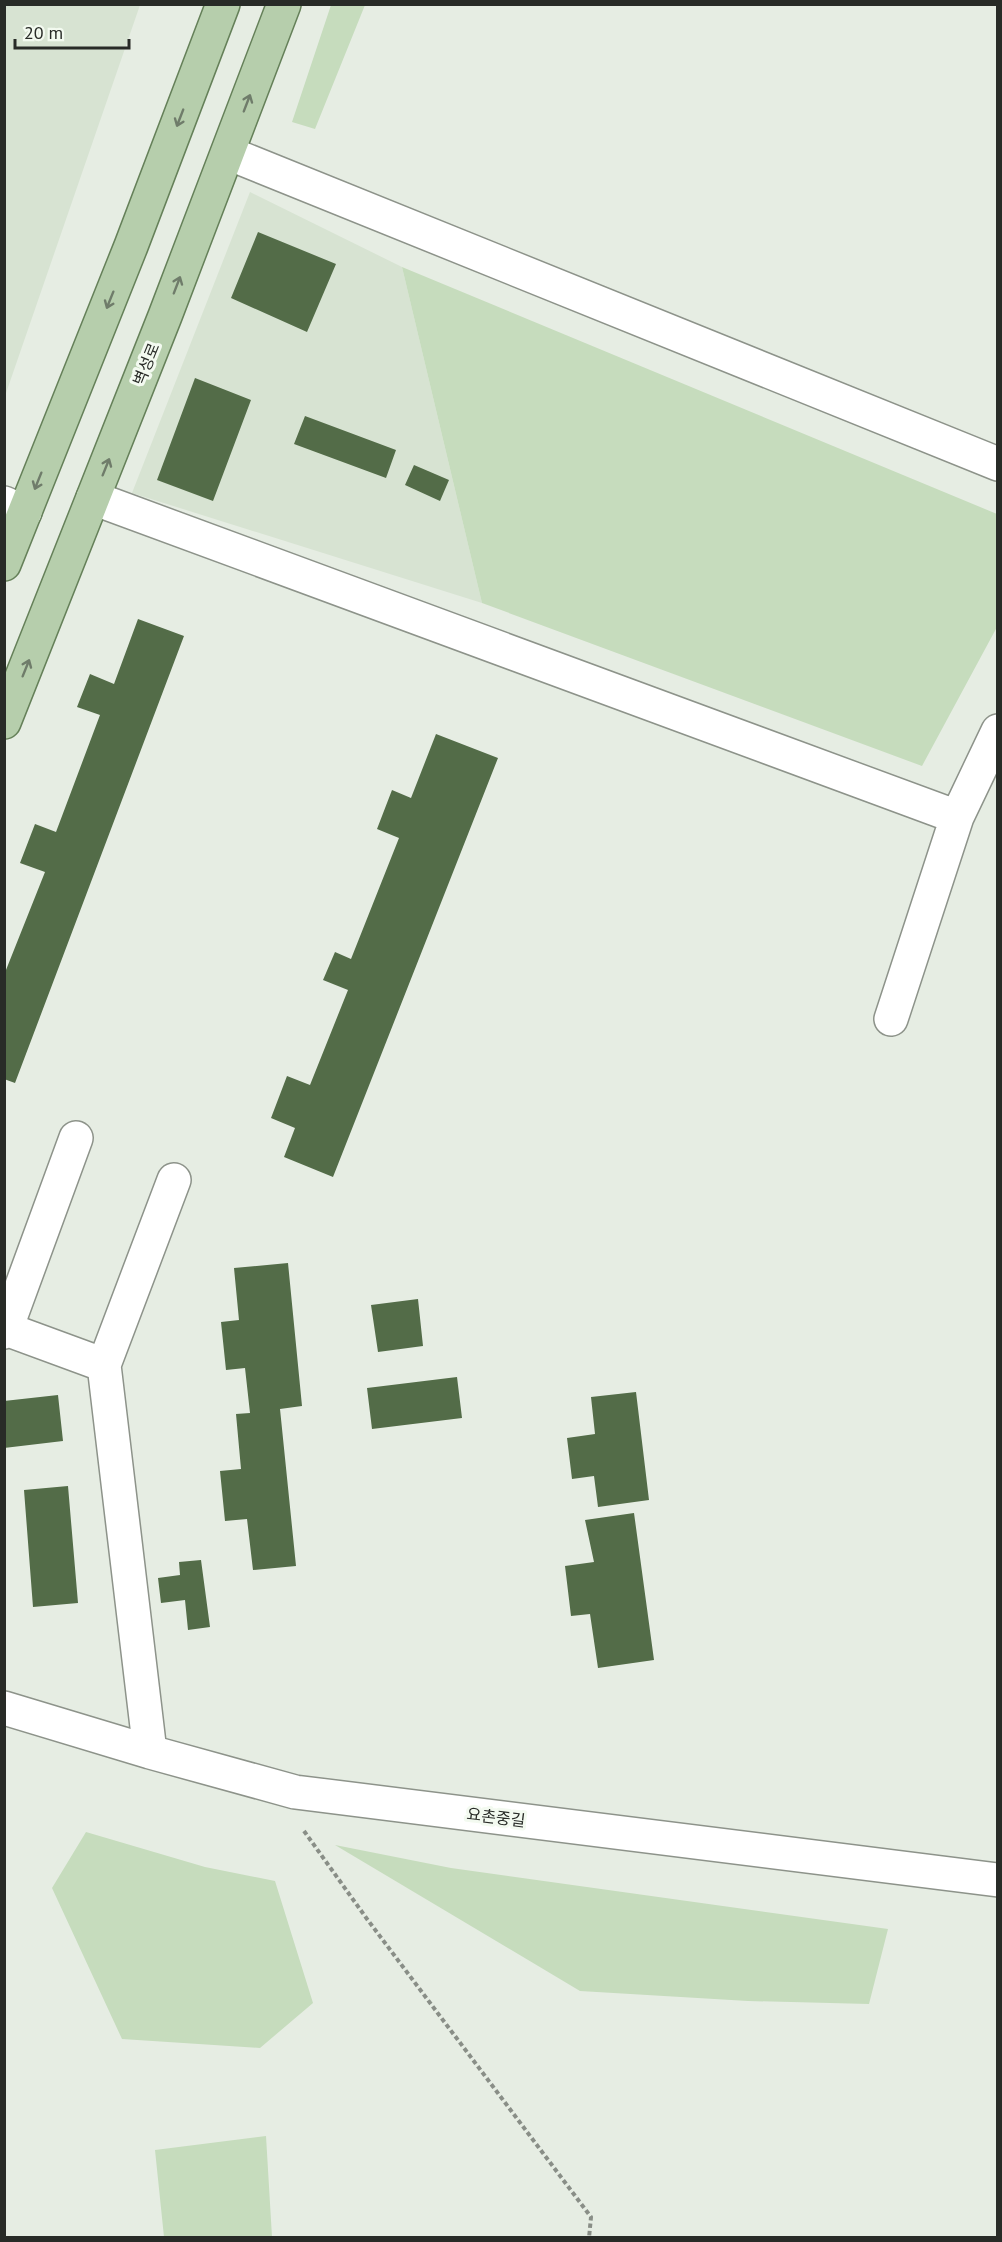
<svg xmlns="http://www.w3.org/2000/svg" width="1002" height="2242" font-family="'PT Sans','Noto Sans KR',sans-serif">
  <rect width="100%" height="100%" fill="#e6ede3"/>
  <path fill="#d7e3d2" d="M 5,4 L 140,5 L 5,396 L 4,5 Z
    M 250,192 L 402,267 L 482,603 L 132,493 Z"/>
  <path fill="#c6dcbd" d="M 331,5 L 365,5 L 315,129 L 292,122 Z
    M 402,267 L 997,514 L 997,627 L 922,766 L 482,603 Z
    M 86,1832 L 205,1867 L 275,1881 L 313,2003 L 260,2048 L 122,2039 L 52,1888 Z
    M 335,1845 L 451,1868 L 888,1929 L 869,2004 L 748,2001 L 580,1991 Z
    M 266,2136 L 272,2237 L 164,2237 L 155,2150 Z"/>
  <path fill="#536c48" d="M 258,232 L 336,264 L 307,332 L 231,298 Z
    M 195,378 L 251,400 L 213,501 L 157,480 Z
    M 305,416 L 396,450 L 386,478 L 294,444 Z
    M 414,465 L 449,480 L 440,501 L 405,485 Z
    M 138,619 L 184,636 L 15,1083 L 4,1079 L 4,975 L 45,872 L 20,863 L 35,824 L 56,832 L 100,715 L 77,707 L 90,674 L 114,684 Z
    M 436,734 L 498,758 L 333,1177 L 284,1157 L 295,1128 L 271,1118 L 287,1076 L 310,1085 L 348,990 L 323,980 L 335,952 L 351,959 L 399,838 L 377,829 L 392,790 L 411,798 Z
    M 288,1263 L 302,1406 L 280,1409 L 296,1566 L 253,1570 L 247,1519 L 225,1521 L 220,1471 L 241,1469 L 236,1414 L 250,1413 L 245,1368 L 226,1370 L 221,1322 L 239,1320 L 234,1268 Z
    M 418,1299 L 423,1346 L 378,1352 L 371,1305 Z
    M 457,1377 L 462,1418 L 372,1429 L 367,1388 Z
    M 636,1392 L 649,1500 L 598,1507 L 594,1476 L 572,1479 L 567,1438 L 595,1434 L 591,1397 Z
    M 58,1395 L 63,1441 L 4,1448 L 4,1401 Z
    M 68,1486 L 78,1603 L 33,1607 L 24,1490 Z
    M 634,1513 L 654,1660 L 598,1668 L 590,1614 L 571,1616 L 565,1566 L 594,1562 L 585,1520 Z
    M 201,1560 L 210,1627 L 188,1630 L 185,1600 L 161,1603 L 158,1578 L 180,1575 L 179,1562 Z"/>
  <g fill="none" stroke-linecap="round" stroke-linejoin="round">
    <defs>
      <path id="minor" d="M 228,153 L 998,464
        M 93,498 L 957,817
        M 4,503 L 25,512
        M 891,1019 L 957,817 L 998,731
        M 6,1329 L 76,1138
        M 4,1332 L 6,1329 L 104,1365
        M 4,1708 L 150,1752 L 295,1792 L 998,1880
        M 150,1752 L 104,1365 L 174,1180"/>
      <path id="major" d="M 4,564 L 131,246 L 223,4
        M 4,722 L 165,316 L 284,4"/>
    </defs>
    <use href="#minor" stroke="#8d938a" stroke-width="36"/>
    <use href="#major" stroke="#658059" stroke-width="36"/>
    <path stroke="#898e87" stroke-width="4" stroke-dasharray="4.5 3" stroke-linecap="butt" d="M 304,1831 L 367,1919 L 591,2217 L 589,2238"/>
    <use href="#minor" stroke="#fff" stroke-width="33"/>
    <use href="#major" stroke="#b6ceac" stroke-width="33"/>
  </g>
  <defs><path id="oneway-shaft" d="M-6 0H5M1.5-3L5.5 0L1.5 3" fill="none" stroke-width="1.6" stroke-linecap="round" stroke-linejoin="round" transform="scale(1.5)"/></defs>
  <g stroke="#6f7c6a">
    <use href="#oneway-shaft" transform="translate(247 103) rotate(-69)"/>
    <use href="#oneway-shaft" transform="translate(180 118) rotate(111)"/>
    <use href="#oneway-shaft" transform="translate(177 285) rotate(-69)"/>
    <use href="#oneway-shaft" transform="translate(110 300) rotate(112)"/>
    <use href="#oneway-shaft" transform="translate(106 467) rotate(-68)"/>
    <use href="#oneway-shaft" transform="translate(38 481) rotate(112)"/>
    <use href="#oneway-shaft" transform="translate(26 668) rotate(-68)"/>
  </g>
  <g text-anchor="middle" stroke-width="6" stroke-linejoin="round" paint-order="stroke">
    <g font-size="16" fill="#282b27" stroke="#f3faf0">
      <text transform="translate(146 364) rotate(-68)" y="6">벽성로</text>
      <text transform="translate(496 1817) rotate(7)" y="6">요촌중길</text>
    </g>
  </g>
  <rect width="1002" height="2242" fill="none" stroke="#282b27" stroke-width="12"/>
  <path d="M15 39v9h114v-9" fill="none" stroke="#282b27" stroke-width="3"/>
  <text x="24" y="39" font-size="18" fill="#282b27" stroke="#f3faf0" stroke-width="4.5" paint-order="stroke">20 m</text>
</svg>
